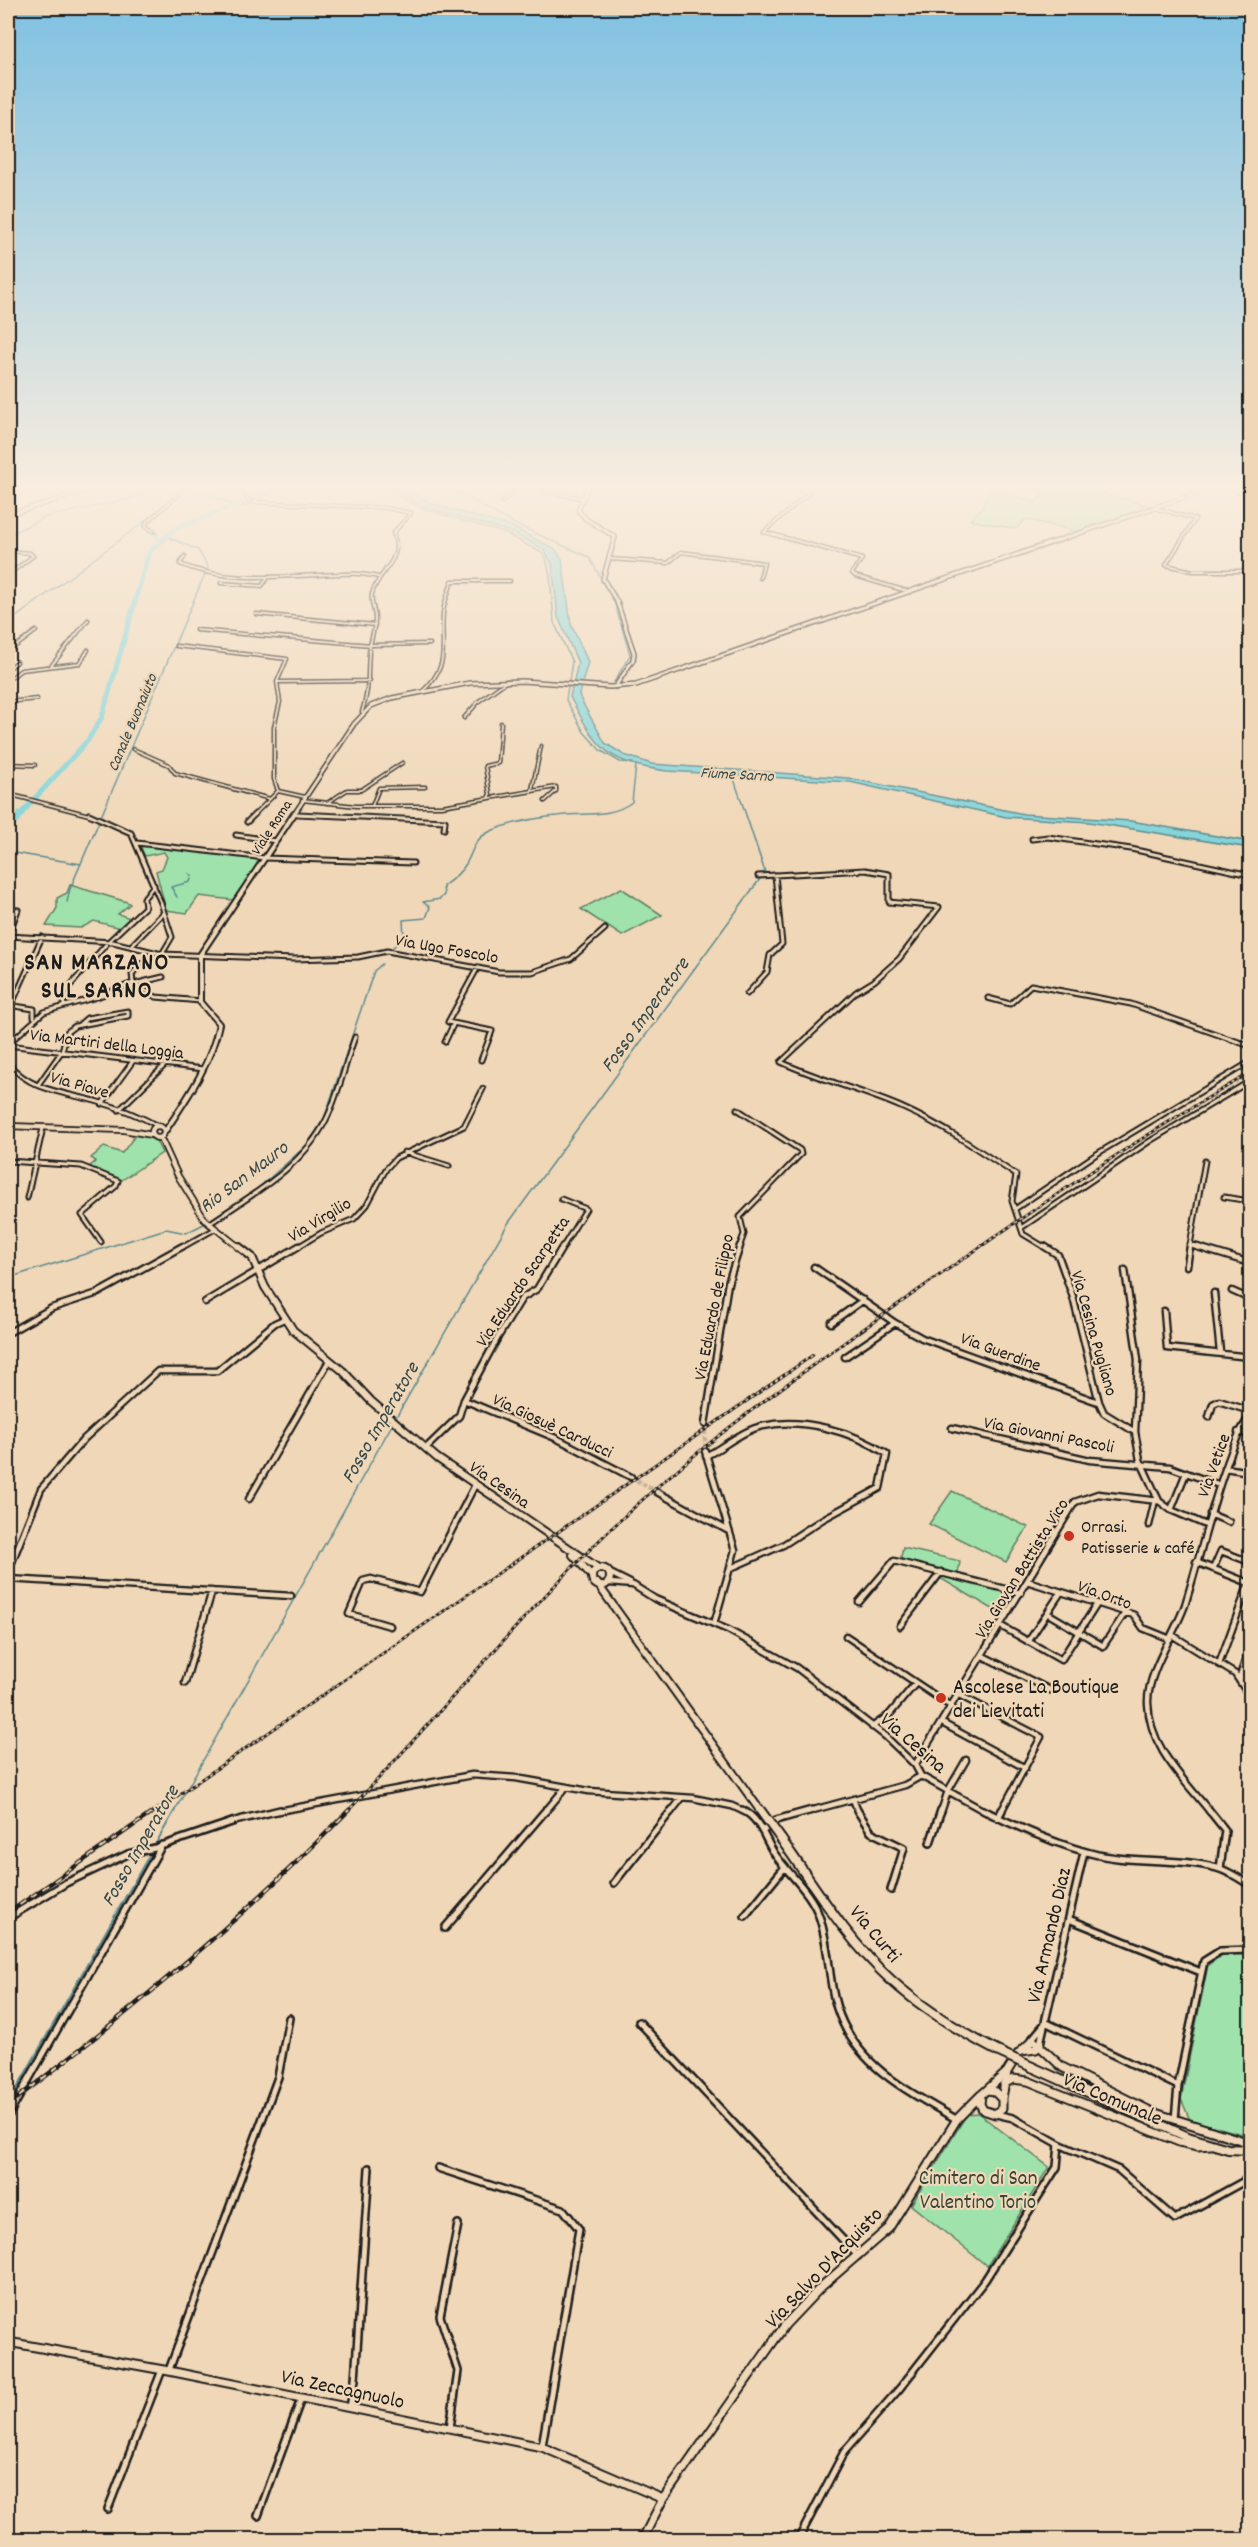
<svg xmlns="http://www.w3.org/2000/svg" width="1258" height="2547" font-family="Dekko,sans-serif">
  <rect width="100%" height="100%" fill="#f0d7b7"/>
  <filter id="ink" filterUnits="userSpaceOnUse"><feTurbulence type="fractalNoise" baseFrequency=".0167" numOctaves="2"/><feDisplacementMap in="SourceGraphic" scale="12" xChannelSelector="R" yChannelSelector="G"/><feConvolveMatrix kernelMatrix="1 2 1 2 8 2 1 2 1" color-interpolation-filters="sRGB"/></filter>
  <g filter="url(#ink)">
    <path fill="#a0e2ac" stroke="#5e7f64" stroke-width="1.5" d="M 1008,484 L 1043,484 L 1061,488 L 1063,484 L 1115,484 L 1103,494 L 1155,507 L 1079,532 L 1026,519 L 1016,529 L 970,520 L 982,508 L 990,488 L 1035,503 L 1045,493 Z
      M 144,845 L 261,860 L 233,900 L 199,896 L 187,913 L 166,910 L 156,871 L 162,869 L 167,857 L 164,852 L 145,856 L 141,848 Z
      M 70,885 L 127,902 L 130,904 L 118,914 L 130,918 L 120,928 L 94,921 L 81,928 L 46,926 L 57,908 L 57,898 L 67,893 Z
      M 621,888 L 662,915 L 622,936 L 581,909 Z
      M 137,1133 L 156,1141 L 162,1153 L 122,1180 L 89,1167 L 96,1161 L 91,1158 L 104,1147 L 122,1153 Z
      M 952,1491 L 1028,1527 L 1006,1562 L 929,1524 Z
      M 903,1548 L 960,1561 L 958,1574 L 900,1561 Z
      M 943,1574 L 999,1588 L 1013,1596 L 1001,1614 L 940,1578 Z
      M 1224,1954 L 1250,1955 L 1250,2078 L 1245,2085 L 1250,2094 L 1242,2134 L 1190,2120 L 1181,2099 L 1208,1965 Z
      M 978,2113 L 1049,2167 L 987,2266 L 911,2205 L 967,2114 Z"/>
    <path fill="#83d4da" stroke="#5a8a8e" stroke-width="1.5" d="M 383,484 L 401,484 L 430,503 L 512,527 L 555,549 L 562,559 L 571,624 L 588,662 L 579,694 L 581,700 L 605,743 L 624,755 L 652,764 L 848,778 L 1024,814 L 1131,821 L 1250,842 L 1250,848 L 1089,822 L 1006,817 L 850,782 L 667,771 C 606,763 597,748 570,697 L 578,663 L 558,617 L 552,563 L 543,549 L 513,533 L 424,507 L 397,489 Z"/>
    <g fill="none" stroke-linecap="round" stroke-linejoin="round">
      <path stroke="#5a8a8e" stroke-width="1.5" d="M 309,484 L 389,488 L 420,508 L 507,534 L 542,553 L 546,558 L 550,576 L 554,622 L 572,662 L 566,700 L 584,732 L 600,750 L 620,762 L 633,763
        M 444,484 L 512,523 L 589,557 L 614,601 L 630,655 L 614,682
        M 186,486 L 232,504
        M 258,501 L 285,484
        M 241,507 L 253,503
        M 146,530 L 158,534
        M 8,535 L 46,517 L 126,500 L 170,484
        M 8,623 L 141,524
        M 8,852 L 81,864
        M 177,897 L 171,887 L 190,882 L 192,876 L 189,873
        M 67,902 L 70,889 L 208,567 L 198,550 L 168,537
        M 391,949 L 404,937 L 403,920 L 426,918 L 430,907 L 423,902 L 440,899 L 444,895 L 443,886 C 452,880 460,873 466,864 C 474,850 473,840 489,832 C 511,822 541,817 566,815 C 589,813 612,817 632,802 L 636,765
        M 210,1220 L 256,1190 L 307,1145 L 324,1119 L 374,971 L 382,964
        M 8,1278 L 166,1229 L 186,1233 L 206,1223
        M 395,1419 L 507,1225 L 765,872 L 733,776
        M 174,1812 L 393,1423"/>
      <path stroke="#5a8a8e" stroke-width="2" d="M 155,1845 L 175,1810
        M 8,2104 L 151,1852"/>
      <path stroke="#83d4da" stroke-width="3" d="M 175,497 L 187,484
        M 159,539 L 141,524 L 164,506"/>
      <path stroke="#83d4da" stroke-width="5" d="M 19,816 L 88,740 L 102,717 L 149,552 L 177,528 L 246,501 L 280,484"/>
      <path stroke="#83d4da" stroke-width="7" d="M 8,828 L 21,814"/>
      <path stroke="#c6b298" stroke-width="4.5" stroke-dasharray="4.5 2" stroke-linecap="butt" d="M 705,1424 L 705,1451
        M 631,1477 L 657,1492"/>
      <defs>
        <path id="minor-far3" d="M 237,484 L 249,501
          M 497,484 L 582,498
          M 780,484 L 809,493 L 764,532 L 862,559 L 852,573 L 855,576 L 910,592
          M 1220,484 L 1250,496
          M 458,493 L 467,484
          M 253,502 L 386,508 L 411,513 L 393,533 C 405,561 379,568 372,594 C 370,603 376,612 375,621 C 374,632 370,642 369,653 C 367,677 370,687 362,712
          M 502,502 L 517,488
          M 1154,508 L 1195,519 L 1166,565 L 1193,571 L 1250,571
          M 12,514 L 14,484
          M 154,531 L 146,527 L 146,523 L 191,484
          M 8,551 L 30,553 L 33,556 L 8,575
          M 185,556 L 180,564 C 222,582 273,577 318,575 C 339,574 358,572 378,577
          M 611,559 L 668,563 L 681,552 L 764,563 L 760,578
          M 221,583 L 262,586 L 269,576
          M 256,614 L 375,625
          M 196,630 L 371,645 L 430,644
          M 176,646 L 287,659 L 277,682 L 280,702 L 274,727 L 274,779 L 278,791 L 305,797
          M 8,652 L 36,631
          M 51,666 L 88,620
          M 8,669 L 17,662
          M 8,680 L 21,670 L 80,663 L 88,650
          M 278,682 L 370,681
          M 422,692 C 452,663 440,650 443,613 C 444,602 449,592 452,581 L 510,581
          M 8,702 L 37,699
          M 464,718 L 479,701 L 507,681
          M 133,749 L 169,765 L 175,773 L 270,799
          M 8,764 L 35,765
          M 532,790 L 541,746
          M 8,794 L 93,816
          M 488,798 L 490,794 L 485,766 L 498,763 L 501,723
          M 302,800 L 356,806 L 442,806 L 556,787 L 556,791 L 545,801
          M 327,803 L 347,790 L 361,790 L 402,763
          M 372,806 L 379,788 L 425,787
          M 293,814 L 331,816
          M 253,816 L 278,791"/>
        <path id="minor-far2" d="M 89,814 L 131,833 L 161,903 L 172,937 L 162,954
          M 298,814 L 445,821 L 444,829
          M 247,822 L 255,814
          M 236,835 L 276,841
          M 1032,839 L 1048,837 L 1131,849 L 1250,875
          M 137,843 L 265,858 L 413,863
          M 758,876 L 865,870 L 889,874 L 889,902 L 939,907 L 899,959 L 874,981 L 856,992 L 781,1062 C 820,1080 862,1090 901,1107 C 942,1125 979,1150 1016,1175 L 1012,1201 L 1023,1234 L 1046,1248
          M 8,909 L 18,910 L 8,936
          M 8,936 L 113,942 L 162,954 L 294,959 L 358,957 L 387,951 L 499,972 L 532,972 L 571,959 L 605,929
          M 132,945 L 163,913
          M 478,967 L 448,1022 L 492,1031 L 481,1060
          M 133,983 L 156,997 L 200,1001
          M 133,983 L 132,974 L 142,963 L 162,954
          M 138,983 L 163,977
          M 747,994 L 767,972 L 770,955 L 782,944 L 775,875
          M 988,998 L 1010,1004 L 1031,985 L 1131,1004 L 1250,1046
          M 8,1005 L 34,1009 L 34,1017
          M 11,1006 L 42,937
          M 64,1006 L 63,994 L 109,941 L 145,907 L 144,898 L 154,885
          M 445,1042 L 453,1025
          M 8,1044 L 44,1012 L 97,997 L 133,983
          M 8,1045 L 203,1069
          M 8,1063 C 31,1091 63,1092 95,1101 C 118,1107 140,1116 160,1127
          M 38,1085 L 62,1051 L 67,1032 L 75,1026 L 128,1016 L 128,1011 L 87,1018 L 79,1025
          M 102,1104 L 133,1061
          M 737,1109 L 800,1150 L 801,1154 L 740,1217 L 744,1234 L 739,1248
          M 119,1110 L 165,1065
          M 404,1152 L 449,1166
          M 8,1161 L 81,1166 L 118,1181 L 116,1186 L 82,1215 L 101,1242
          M 1224,1197 L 1250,1201
          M 27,1198 L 43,1128
          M 561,1199 L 586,1209 L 562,1248
          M 1015,1209 L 1095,1155 L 1250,1062
          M 209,1224 C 251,1195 302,1168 326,1120 C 339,1094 345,1064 355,1037
          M 1021,1228 L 1150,1141 L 1250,1081
          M 1190,1245 L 1205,1161
          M 181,1248 L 215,1229
          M 296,1248 L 321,1233 L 354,1219 L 367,1205 L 386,1169 L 396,1158 L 464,1126 L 483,1089
          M 1190,1248 L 1190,1245 L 1199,1248"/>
        <path id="minor-far1" d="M 1044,1246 L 1058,1255 L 1073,1297 L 1099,1402 L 1104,1413 L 1135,1432 L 1140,1460 L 1159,1501
          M 1194,1246 L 1250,1263
          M 1187,1266 L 1190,1246
          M 814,1267 L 895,1323 L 922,1338 L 1098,1402
          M 1125,1270 L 1138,1360 L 1135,1432
          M 1232,1291 L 1250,1299
          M 1214,1293 L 1220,1352
          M 205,1302 L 299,1246
          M 1164,1311 L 1167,1348 L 1250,1357
          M 831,1323 L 863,1300
          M 8,1333 L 52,1308 L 98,1293 L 183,1246
          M 845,1357 L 895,1323
          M 464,1400 L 558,1439 L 631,1477
          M 1209,1417 L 1213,1404 L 1219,1401 L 1250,1411
          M 705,1424 L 728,1283 L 740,1246
          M 952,1428 L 1090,1460 L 1170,1467 L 1219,1485
          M 1238,1432 L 1250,1434
          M 426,1448 L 459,1416 L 464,1400 L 498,1337 L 522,1298 L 537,1289 L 563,1246
          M 705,1451 L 735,1550 L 714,1624
          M 706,1456 C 724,1447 743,1430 763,1426 C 803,1417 854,1432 887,1454 L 880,1488 L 823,1519 L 783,1545 L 731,1568
          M 1225,1468 L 1250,1472
          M 657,1492 L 727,1530
          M 249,1499 L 329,1361
          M 1171,1510 L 1186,1473
          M 1210,1514 L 1229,1522
          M 1149,1525 L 1155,1500
          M 1196,1562 L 1249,1583
          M 1213,1569 L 1221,1551 L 1250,1562
          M 8,1572 L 41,1489 L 84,1439 L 158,1371 L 217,1371 L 275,1323 L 284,1319
          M 610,1573 L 630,1583
          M 8,1579 L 291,1596
          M 1027,1581 L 1134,1615 L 1143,1628 L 1170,1639
          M 610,1583 L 633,1585 L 655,1599 L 728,1630 L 797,1668 L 885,1736 L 915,1765 L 921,1776 L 986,1812
          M 859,1602 L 894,1561 L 1021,1593
          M 1047,1613 L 1103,1646 L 1125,1613
          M 390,1626 L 349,1614 L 363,1581 L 371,1579 L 420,1592 L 475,1485
          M 900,1626 L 941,1572
          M 1001,1626 L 1061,1660 L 1097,1604
          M 1172,1635 L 1235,1674 L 1250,1697
          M 846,1636 L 952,1707
          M 1028,1642 L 1061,1592
          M 983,1656 L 1050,1690
          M 1219,1664 L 1249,1583
          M 1240,1677 L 1250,1680
          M 1239,1679 L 1250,1647
          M 185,1683 L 212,1591
          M 959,1695 L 1041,1737 L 1001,1812
          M 942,1723 L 1025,1768
          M 872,1727 L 889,1715 L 915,1684
          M 915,1765 L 1075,1502 L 1098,1494 L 1159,1501 L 1171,1510 L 1206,1525
          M 853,1799 L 858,1812
          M 273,1812 L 472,1775 L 516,1778 L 589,1791 L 693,1798 L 732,1806 L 745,1812
          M 545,1812 L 566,1787
          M 671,1812 L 682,1798
          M 806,1812 L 905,1785 L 921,1776
          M 941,1812 L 948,1791 L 966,1760
          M 1210,1812 C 1184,1779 1149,1748 1148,1703 C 1147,1672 1175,1634 1185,1605 C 1198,1563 1208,1520 1222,1478 C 1230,1456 1236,1435 1250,1416"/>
        <path id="minor" d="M 742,1810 C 760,1818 764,1838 774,1853 C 788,1874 811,1892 819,1916 C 833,1955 825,1993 847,2031 C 870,2073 916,2096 956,2119
          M 857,1810 L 871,1832 L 904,1848 L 891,1890
          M 983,1810 C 1017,1827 1053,1843 1090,1853 C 1131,1864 1176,1857 1217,1868 C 1229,1871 1240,1879 1250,1885
          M 1209,1810 L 1225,1830 L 1220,1869
          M 998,1818 L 1002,1810
          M 764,1830 L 776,1820 L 812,1810
          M 930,1843 L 941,1810
          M 614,1883 L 672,1810
          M 745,1916 L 785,1867
          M 8,1918 L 66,1883 L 128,1854 L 155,1848 L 235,1821 L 280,1810
          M 1071,1920 L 1201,1972
          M 445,1928 L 546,1810
          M 639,2022 L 858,2256
          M 1045,2022 L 1178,2086
          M 1032,2039 L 1043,2026
          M 1040,2044 L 1084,1852
          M 996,2114 L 1013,2118 L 1059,2144 L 1119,2170 L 1175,2219 L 1250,2178
          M 8,2116 L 162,1845
          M 1175,2119 L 1178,2086 L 1204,1961 L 1220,1951 L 1250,1950
          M 438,2168 L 563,2209 L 579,2229 L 542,2446
          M 169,2370 L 278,2077 L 289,2018
          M 350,2407 L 355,2380 L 369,2168
          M 450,2428 L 458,2371 L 440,2316 L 458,2224
          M 108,2509 L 162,2370
          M 258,2516 L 301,2399
          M 798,2540 L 844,2452 L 900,2388 L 985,2280 L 1057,2167 L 1059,2144"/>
        <path id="tertiary-far2" d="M 589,484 L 578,510 L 586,519 L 615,537 L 603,579 L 617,602 L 634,653 L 633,660 L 615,687
          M 8,515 L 107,484
          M 293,816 L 354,724 L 371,706 L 392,698 L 470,683 L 522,681 L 610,687 L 636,685 L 1223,484"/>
        <path id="tertiary-far1" d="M 166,1130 C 188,1097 211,1064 219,1024 L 200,1002 L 200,955 L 294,814"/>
        <path id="tertiary" d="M 1021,2051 L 1036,2049 L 1040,2044
          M 1004,2084 L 1013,2079 L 1028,2081 L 1179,2142 L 1198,2146 L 1210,2145
          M 988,2090 L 994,2091 L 1002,2099 L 1002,2108 L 995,2114 L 983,2110 L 980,2104 L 981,2095 L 1007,2072 L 1018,2054 L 1033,2040 L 1062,2067 L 1152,2112 L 1250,2143
          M 1002,2098 L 1007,2072
          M 8,2342 L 169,2371 L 542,2447 L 663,2499
          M 642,2540 L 663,2499 L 785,2325 L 821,2287 L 889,2228 L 957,2119 L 981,2095"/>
        <path id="secondary-far2" d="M 8,1126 L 124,1130 L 152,1135
          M152 1132a6 6 0 1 1 12 0a6 6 0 1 1-12 0Z
          M 162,1141 L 178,1176 L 205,1220 L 240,1248"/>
        <path id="secondary-far1" d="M 238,1246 L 252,1257 L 265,1287 L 293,1330 L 343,1371 L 371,1401 L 437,1458 L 598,1568
          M 573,1555 L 591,1575
          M592 1577a9 9 0 1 1 18 0a9 9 0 1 1-18 0Z
          M 597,1583 L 759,1809"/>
        <path id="secondary" d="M 781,1839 C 815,1887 847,1940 891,1980 C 923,2009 959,2031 997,2051
          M 1032,2067 L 1188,2137 L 1228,2149 L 1250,2150"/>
      </defs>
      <use href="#minor-far3" stroke="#1c1c1c" stroke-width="5"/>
      <use href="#minor-far2" stroke="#1c1c1c" stroke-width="7"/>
      <use href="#minor-far1" stroke="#1c1c1c" stroke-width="9"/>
      <use href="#minor" stroke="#1c1c1c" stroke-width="10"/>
      <use href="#tertiary-far2" stroke="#1c1c1c" stroke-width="6"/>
      <use href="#tertiary-far1" stroke="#1c1c1c" stroke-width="8"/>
      <use href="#tertiary" stroke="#1c1c1c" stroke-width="11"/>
      <use href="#secondary-far2" stroke="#1c1c1c" stroke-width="8"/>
      <use href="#secondary-far1" stroke="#1c1c1c" stroke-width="10"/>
      <use href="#secondary" stroke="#1c1c1c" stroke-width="12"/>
      <use href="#minor-far3" stroke="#f0d7b7" stroke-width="2"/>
      <use href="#minor-far2" stroke="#f0d7b7" stroke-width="3"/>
      <use href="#minor-far1" stroke="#f0d7b7" stroke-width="4.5"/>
      <use href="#minor" stroke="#f0d7b7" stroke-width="5"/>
      <use href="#tertiary-far2" stroke="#f0d7b7" stroke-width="3"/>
      <use href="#tertiary-far1" stroke="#f0d7b7" stroke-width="4"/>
      <use href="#tertiary" stroke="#f0d7b7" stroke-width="7"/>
      <use href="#secondary-far2" stroke="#f0d7b7" stroke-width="4.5"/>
      <use href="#secondary-far1" stroke="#f0d7b7" stroke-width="6"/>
      <use href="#secondary" stroke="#f0d7b7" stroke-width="8"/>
      <defs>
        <path id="rail-far1" d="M 154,1812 L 813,1355
          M 347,1812 C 437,1718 519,1617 613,1527 C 701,1443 801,1373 900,1303 C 1015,1222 1129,1143 1250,1073"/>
        <path id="rail" d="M 8,1913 L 156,1810
          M 8,2105 C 128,2014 244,1918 349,1810"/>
      </defs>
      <use href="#rail-far1" stroke="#1c1c1c" stroke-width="3"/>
      <use href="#rail" stroke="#1c1c1c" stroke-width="4.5"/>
      <use href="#rail-far1" stroke="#f0d7b7" stroke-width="1.5" stroke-dasharray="3" stroke-linecap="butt"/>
      <use href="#rail" stroke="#f0d7b7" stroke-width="2" stroke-dasharray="7" stroke-linecap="butt"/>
      <defs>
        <path id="secondary-bridge-far1" d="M 759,1809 L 761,1812"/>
        <path id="secondary-bridge" d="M 760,1810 L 781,1839
          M 997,2051 L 1032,2067"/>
      </defs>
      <use href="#secondary-bridge-far1" stroke="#1c1c1c" stroke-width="10" stroke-linecap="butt"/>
      <use href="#secondary-bridge" stroke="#1c1c1c" stroke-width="12" stroke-linecap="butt"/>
      <use href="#secondary-bridge-far1" stroke="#f0d7b7" stroke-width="6"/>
      <use href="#secondary-bridge" stroke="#f0d7b7" stroke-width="8"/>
    </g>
  </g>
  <linearGradient id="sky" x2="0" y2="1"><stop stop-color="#7fc1e2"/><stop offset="0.58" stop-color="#f8eddf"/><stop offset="1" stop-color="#f8eddf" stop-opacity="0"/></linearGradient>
  <rect width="1258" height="841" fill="url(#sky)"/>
  <g fill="#c8321e" stroke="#f0d7b7" stroke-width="2">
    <circle cx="1069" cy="1536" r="6"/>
    <circle cx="941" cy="1698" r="6"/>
  </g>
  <g text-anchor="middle" stroke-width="4.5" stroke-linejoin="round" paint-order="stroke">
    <g font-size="15" fill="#1c1c1c" stroke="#f0d7b7">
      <text transform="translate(271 827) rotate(-57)" y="5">Viale Roma</text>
    </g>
    <g font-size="16" font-style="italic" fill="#364a4c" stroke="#f0d7b7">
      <text transform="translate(131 722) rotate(-67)" y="6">Canale Buonaiuto</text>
      <text transform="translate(737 773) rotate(3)" y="6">Fiume Sarno</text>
    </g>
    <g font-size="18" fill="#1c1c1c" stroke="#f0d7b7">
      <text transform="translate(447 948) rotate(10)" y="6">Via Ugo Foscolo</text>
      <text transform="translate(107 1043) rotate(7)" y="6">Via Martiri della Loggia</text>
      <text transform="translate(80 1084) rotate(16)" y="6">Via Piave</text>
      <text transform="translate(319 1219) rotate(-31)" y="6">Via Virgilio</text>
      <text transform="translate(522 1281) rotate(-56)" y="6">Via Eduardo Scarpetta</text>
      <text transform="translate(713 1307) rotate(-79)" y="6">Via Eduardo de Filippo</text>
      <text transform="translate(1095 1333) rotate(74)" y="6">Via Cesina Pugliano</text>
      <text transform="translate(1001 1351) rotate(20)" y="6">Via Guerdine</text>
      <text transform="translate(553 1425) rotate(25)" y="6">Via Giosuè Carducci</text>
      <text transform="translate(1049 1434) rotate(11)" y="6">Via Giovanni Pascoli</text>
      <text transform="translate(1213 1465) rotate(-70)" y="6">Via Vetice</text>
      <text transform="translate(500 1484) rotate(35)" y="6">Via Cesina</text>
      <text transform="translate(1021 1568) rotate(-58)" y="6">Via Giovan Battista Vico</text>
      <text transform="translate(1105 1594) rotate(20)" y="6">Via Orto</text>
    </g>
    <g font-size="18" fill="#1c1c1c" stroke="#f0d7b7" text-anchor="start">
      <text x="1081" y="1532">Orrasi.<tspan x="1081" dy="21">Patisserie &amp; café</tspan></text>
    </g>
    <g font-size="20" font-style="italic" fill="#364a4c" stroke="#f0d7b7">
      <text transform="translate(644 1014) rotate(-54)" y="7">Fosso Imperatore</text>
      <text transform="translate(243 1176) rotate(-37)" y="7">Rio San Mauro</text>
      <text transform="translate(379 1422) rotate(-60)" y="7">Fosso Imperatore</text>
      <text transform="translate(139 1845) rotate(-60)" y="7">Fosso Imperatore</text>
    </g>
    <g font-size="21" fill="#1c1c1c" stroke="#f0d7b7" text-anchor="start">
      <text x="953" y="1693">Ascolese La Boutique<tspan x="953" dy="24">dei Lievitati</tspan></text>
    </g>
    <g font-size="21" fill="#1c1c1c" stroke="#f0d7b7">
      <text transform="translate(914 1742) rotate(41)" y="7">Via Cesina</text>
      <text transform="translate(876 1933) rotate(50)" y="7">Via Curti</text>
      <text transform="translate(1048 1935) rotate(-77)" y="7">Via Armando Diaz</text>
      <text transform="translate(1113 2098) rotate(23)" y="7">Via Comunale</text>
      <text transform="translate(823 2267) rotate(-46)" y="7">Via Salvo D'Acquisto</text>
      <text transform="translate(343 2388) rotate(12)" y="7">Via Zeccagnuolo</text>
    </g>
    <g font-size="21" fill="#364439" stroke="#f0d7b7">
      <text x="978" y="2184">Cimitero di San<tspan x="978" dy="24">Valentino Torio</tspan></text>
    </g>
    <g font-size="24" font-weight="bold" letter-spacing="1.5" fill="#1c1c1c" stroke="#f0d7b7">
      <text x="97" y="969">SAN MARZANO<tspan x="97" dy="28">SUL SARNO</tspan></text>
    </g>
  </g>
  <rect width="1258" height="2547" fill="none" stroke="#f0d7b7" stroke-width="30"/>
  <rect x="15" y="15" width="1228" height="2517" fill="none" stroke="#1c1c1c" stroke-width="2" filter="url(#ink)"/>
</svg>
